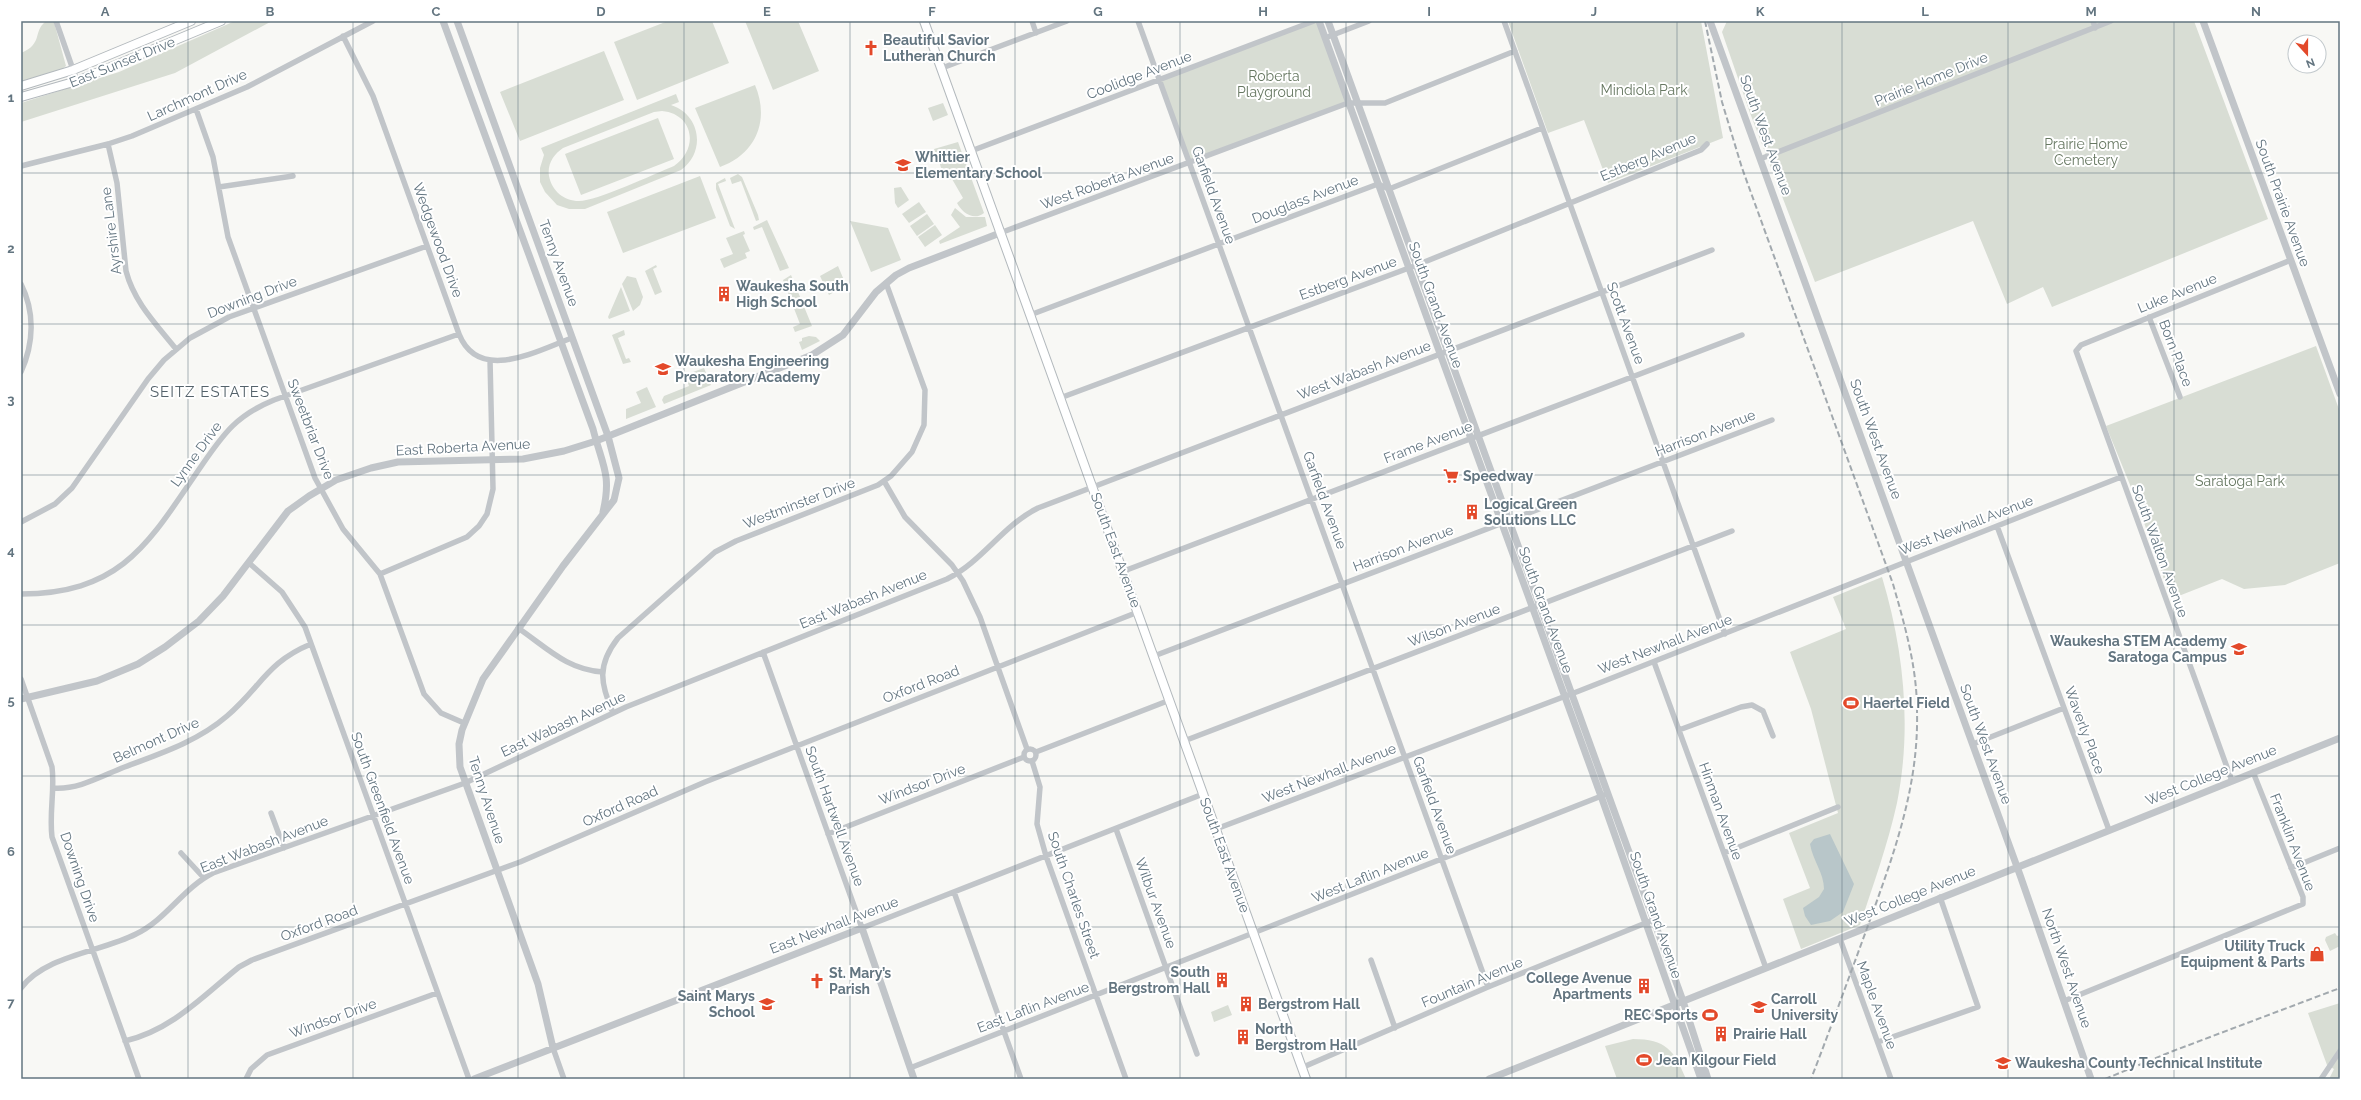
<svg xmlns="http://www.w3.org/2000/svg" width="2361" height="1100" font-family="Raleway,sans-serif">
  <rect width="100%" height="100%" fill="#f8f8f5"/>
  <path fill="#d8ddd4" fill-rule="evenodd" d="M 235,21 L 272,21 L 175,73 L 21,122 L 21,103 L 119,72 Z
    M 668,21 L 712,21 L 729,63 L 637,100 L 614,42 Z
    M 745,21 L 798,21 L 819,71 L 773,90 Z
    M 1318,21 L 1348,103 L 1190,163 L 1160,80 Z
    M 1508,21 L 1701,21 L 1723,138 L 1608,183 L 1584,120 L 1548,133 Z
    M 1727,21 L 2194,21 L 2268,219 L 2052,307 L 2043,287 L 2007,304 L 1973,221 L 1815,282 L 1750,113 L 1722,32 Z
    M 45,22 L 54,22 L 66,66 L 61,70 L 21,81 L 21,53 C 43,44 33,32 45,22 Z
    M 604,51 L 624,100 L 520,141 L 500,92 Z
    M 755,85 C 770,120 756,154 720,167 L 695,108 Z
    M 676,94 L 679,102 L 671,105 C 701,115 706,152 681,170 L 585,209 L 569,209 L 557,205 L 545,192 L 540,182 L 540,168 L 544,155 L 541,148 ZM 662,111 C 694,114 699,149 674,166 C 654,174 597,201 579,201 C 564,201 552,191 549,176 C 547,164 554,154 563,148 L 654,112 Z
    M 943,103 L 948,115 L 933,121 L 928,108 Z
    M 658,118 L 674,159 L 581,195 L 565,154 Z
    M 958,142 L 984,213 C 973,222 961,211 957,203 L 963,198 L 952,179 L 949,180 L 946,170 L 942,171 L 939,161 L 936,162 L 933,153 L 935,152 L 934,149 Z
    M 738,174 L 742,177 L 758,215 L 759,220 L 756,221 L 741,181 L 732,184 L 730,178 Z
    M 700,176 L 716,218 L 623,253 L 607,212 Z
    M 725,178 L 726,181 L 718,184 L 735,229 L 730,226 L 716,189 L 716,183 Z
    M 901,187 L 909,200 L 898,208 L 895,203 L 894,188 Z
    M 919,202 L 926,212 L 909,223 L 902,214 Z
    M 955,208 L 966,217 L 985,217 L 987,226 L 940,244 L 939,241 L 960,227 L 951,215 Z
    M 927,214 L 934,224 L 917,236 L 910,226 Z
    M 767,220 L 789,268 L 780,271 L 762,227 L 754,230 L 753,227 Z
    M 850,221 L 888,228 L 901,260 L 871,272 Z
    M 935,225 L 942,235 L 925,247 L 918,237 Z
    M 744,231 L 745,234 L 743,235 L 750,251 L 745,253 L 747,258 L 724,268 L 720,259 L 733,254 L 726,238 Z
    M 656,265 L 657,267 L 653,269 L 662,292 L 655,295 L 645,271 Z
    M 838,266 L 846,285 L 829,295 L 820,276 Z
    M 791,275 L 812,326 L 795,332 L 793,327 L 800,324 L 783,280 Z
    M 627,276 L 636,278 L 643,297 L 640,305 L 633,311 L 622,284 Z
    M 621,287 L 630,311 L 609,319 L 608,317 Z
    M 624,330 L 625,335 L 618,338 L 626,359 L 629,358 L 631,362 L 623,364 L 612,335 Z
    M 809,336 L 816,337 L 820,341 L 802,350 L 799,342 L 802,341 L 802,338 Z
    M 2316,346 L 2340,412 L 2340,563 L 2285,585 L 2244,589 L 2222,579 L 2171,599 L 2135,497 L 2106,426 Z
    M 704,368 L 711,385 L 664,404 L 662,400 L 664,396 L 689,386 L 685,375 Z
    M 647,387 L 656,407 L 626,419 L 626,409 L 641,403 L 636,392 Z
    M 1882,577 C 1904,650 1912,728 1897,803 C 1888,844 1873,885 1860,925 L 1801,949 L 1783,899 L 1810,888 L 1789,833 L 1838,813 L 1811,709 L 1790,652 L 1846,629 L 1833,597 Z
    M 2335,933 L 2337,936 L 2340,935 L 2340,946 L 2330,951 L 2325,940 L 2326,937 Z
    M 2340,1003 L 2340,1079 L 2329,1079 L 2334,1069 L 2327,1065 L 2308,1013 Z
    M 1228,1005 L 1232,1015 L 1214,1022 L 1211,1012 Z
    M 1633,1039 C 1666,1039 1674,1050 1686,1079 L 1617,1079 L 1605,1046 Z"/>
  <path fill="#b8c6c9" d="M 1830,834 L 1854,884 L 1843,912 L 1830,921 L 1811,925 L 1805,916 L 1803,908 L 1819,897 L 1824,889 C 1824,873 1813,861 1810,844 L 1814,839 Z"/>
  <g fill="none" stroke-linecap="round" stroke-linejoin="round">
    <defs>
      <path id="secondary" d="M 924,21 L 1306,1079
        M 21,86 L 73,70 L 191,21
        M 21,97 L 77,81 L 221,21"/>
    </defs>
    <use href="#secondary" stroke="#b3b9bd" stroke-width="10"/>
    <path stroke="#c1c5c9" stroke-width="5.5" d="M 56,21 L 77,81
      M 1032,21 L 1036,33
      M 1138,21 L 1488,987
      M 1504,21 L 1725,634
      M 2093,21 L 2095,28
      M 343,36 L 373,96 L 459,334 C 479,384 538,350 572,338
      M 1325,38 L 1369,21
      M 942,68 L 1067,21
      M 196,109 L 213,157 L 228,237 L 315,478 L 343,529 L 380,574 L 424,694 L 441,713 L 464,723
      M 108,144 L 117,183 L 126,271 C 134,302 156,324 176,349
      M 971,151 L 1314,21
      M 1760,159 L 2111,21
      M 21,166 L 108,144 L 132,136 L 247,87 L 373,21
      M 219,187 L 293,176
      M 1000,233 L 1348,103 L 1385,103 L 1515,51
      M 21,284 C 35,312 34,343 21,372
      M 1030,315 L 1378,184 L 1389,189 L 1542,128
      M 2149,317 L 2180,397
      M 1060,398 L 1417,265 L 1701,150 L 1707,144
      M 884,481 L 905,517 L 952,565 L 963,581 L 980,617 L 1027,749
      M 21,522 L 55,504 L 72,488 L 148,379 L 164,360 L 190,338 L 229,317 L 427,246
      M 1997,526 L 2109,830
      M 249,563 L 282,592 L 305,627 L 469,1079
      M 1124,571 L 1742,335
      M 380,574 L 467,537 L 479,526 L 487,514 L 493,489 L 490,360
      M 21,594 C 124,593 149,542 202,465 C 224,433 237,415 274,400 L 459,334
      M 518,628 C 546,647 567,670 603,672
      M 763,652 L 862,928 L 1203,794
      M 1154,656 L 1772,420
      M 1654,662 L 1766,968
      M 21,679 L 52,767 C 55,790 49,813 52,837 L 139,1079
      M 613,713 C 600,683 597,665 618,638 L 715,552 L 736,541 L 878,485 L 891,476 L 912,452 L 924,425 L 925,390 L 886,283
      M 1679,730 L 1741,707 L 1752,705 L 1763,711 L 1773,736
      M 1184,741 L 1732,531
      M 1973,744 L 2064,708
      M1024 755a6 6 0 1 1 12 0a6 6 0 1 1-12 0Z
      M 1036,752 L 1170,700
      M 1032,761 L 1040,787 L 1037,824 L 1046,856 L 1126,1079
      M 2232,781 L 2076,351 L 2081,345 L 2291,260
      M 53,788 C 77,790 100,777 122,768 C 159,754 197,742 227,716 C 261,687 267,662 311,644
      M 271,813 L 284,848
      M 1116,829 L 1197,1054
      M 1216,829 L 1579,691 L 2121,477
      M 828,834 L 1024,757
      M 181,853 L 204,878
      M 1724,853 L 1838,807
      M 2291,868 L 2340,848
      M 954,892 L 1021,1079
      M 1840,939 L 1891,1079
      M 1371,960 L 1395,1028
      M 21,988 C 46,955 101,952 136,934 C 166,920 183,888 213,873 L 465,783 L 626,707 L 947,579 C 983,561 1002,526 1038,508 L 1712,250
      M 2064,1001 L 2303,904 L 2303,897 L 2253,772
      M 125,1041 C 172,1030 203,996 239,967 L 252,960 L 520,862 L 705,782 L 1138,612
      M 1878,1042 L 1978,1007 L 1940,897
      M 553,1048 L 564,1079
      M 910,1068 L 1604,795
      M 1301,1068 L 1488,987 L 1653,920
      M 246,1079 L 251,1069 L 267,1055 L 437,993
      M 2321,1079 L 2340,1051"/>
    <path stroke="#c1c5c9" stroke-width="7" d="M 443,21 L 593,429 C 602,465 612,474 603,512
      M 457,21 L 608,436 L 619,478 L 614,500 L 563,566 L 483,679 L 462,730 L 459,744 L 460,767 L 538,984 L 553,1048
      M 1319,21 L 1601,796 L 1701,1079
      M 1328,21 L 1683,1001 L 1708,1079
      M 1710,21 L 2020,875 L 2091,1079
      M 2203,21 L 2340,394
      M 21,699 L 97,681 L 138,664 L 165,647 L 199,621 L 223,596 L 288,511 L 309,496 L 336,480 L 371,468 L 398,462 L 523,459 L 564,451 L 596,441 L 812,355 L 843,335 L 876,292 L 896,275 L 909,268 L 1000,233
      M 474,1079 L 862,928 L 914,1079
      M 1489,1079 L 2340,738"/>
    <use href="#secondary" stroke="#fff" stroke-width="8"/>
    <path stroke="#a2a9ae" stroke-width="2" stroke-dasharray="6 3" stroke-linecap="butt" d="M 1705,21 L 1722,102 L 1742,168 L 1893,584 C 1905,626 1917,667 1917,711 C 1919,789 1892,859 1866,931 C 1848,980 1830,1030 1811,1079
      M 2105,1079 L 2173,1051 L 2340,988"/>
  </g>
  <path fill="none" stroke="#637580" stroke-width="1" stroke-opacity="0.55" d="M 188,21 L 188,1079M 353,21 L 353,1079M 518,21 L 518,1079M 684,21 L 684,1079M 850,21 L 850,1079M 1015,21 L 1015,1079M 1180,21 L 1180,1079M 1346,21 L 1346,1079M 1512,21 L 1512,1079M 1677,21 L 1677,1079M 1842,21 L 1842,1079M 2008,21 L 2008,1079M 2174,21 L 2174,1079M 21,173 L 2340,173M 21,324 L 2340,324M 21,475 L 2340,475M 21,625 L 2340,625M 21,776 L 2340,776M 21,927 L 2340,927"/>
  <defs>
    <symbol id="church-bare" viewBox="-9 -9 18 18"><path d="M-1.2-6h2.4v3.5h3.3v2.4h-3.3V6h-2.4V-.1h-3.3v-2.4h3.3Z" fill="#e3492a" stroke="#fff" stroke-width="2.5" paint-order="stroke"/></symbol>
    <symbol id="school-bare" viewBox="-9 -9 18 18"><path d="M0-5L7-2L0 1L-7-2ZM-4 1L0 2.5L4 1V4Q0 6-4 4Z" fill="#e3492a" stroke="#fff" stroke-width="2.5" paint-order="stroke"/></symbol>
    <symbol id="building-bare" viewBox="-9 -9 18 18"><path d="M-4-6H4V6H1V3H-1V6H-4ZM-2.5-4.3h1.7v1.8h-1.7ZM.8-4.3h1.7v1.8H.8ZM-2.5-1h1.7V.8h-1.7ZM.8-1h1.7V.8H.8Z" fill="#e3492a" stroke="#fff" stroke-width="2.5" paint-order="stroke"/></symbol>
    <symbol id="supermarket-bare" viewBox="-9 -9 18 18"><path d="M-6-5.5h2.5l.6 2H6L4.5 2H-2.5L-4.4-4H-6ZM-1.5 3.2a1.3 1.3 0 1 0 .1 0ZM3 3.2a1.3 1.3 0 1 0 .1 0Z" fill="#e3492a" stroke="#fff" stroke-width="2.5" paint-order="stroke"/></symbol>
    <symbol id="stadium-bare" viewBox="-9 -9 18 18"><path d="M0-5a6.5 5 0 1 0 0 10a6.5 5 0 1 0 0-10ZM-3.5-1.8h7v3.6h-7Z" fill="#e3492a" stroke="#fff" stroke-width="2.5" paint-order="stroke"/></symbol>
    <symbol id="shop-bare" viewBox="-9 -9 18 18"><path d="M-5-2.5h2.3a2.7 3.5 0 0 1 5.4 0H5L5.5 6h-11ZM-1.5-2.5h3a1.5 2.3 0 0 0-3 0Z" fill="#e3492a" stroke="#fff" stroke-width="2.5" paint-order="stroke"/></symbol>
    <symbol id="university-bare" viewBox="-9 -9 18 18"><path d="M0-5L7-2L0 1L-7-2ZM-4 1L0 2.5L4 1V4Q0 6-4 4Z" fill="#e3492a" stroke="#fff" stroke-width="2.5" paint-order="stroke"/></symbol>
  </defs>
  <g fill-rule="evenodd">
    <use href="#church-bare" x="860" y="37" width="22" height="22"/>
    <use href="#school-bare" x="892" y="154" width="22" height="22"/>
    <use href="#building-bare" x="713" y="283" width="22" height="22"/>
    <use href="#school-bare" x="652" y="358" width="22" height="22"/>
    <use href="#supermarket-bare" x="1440" y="465" width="22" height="22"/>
    <use href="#building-bare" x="1461" y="501" width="22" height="22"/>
    <use href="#school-bare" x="2228" y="638" width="22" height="22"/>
    <use href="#stadium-bare" x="1840" y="692" width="22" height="22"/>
    <use href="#shop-bare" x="2306" y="943" width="22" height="22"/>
    <use href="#building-bare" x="1211" y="969" width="22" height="22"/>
    <use href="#church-bare" x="806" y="970" width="22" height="22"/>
    <use href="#building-bare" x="1633" y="975" width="22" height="22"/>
    <use href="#school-bare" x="756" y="993" width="22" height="22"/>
    <use href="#building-bare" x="1235" y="993" width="22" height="22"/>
    <use href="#university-bare" x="1748" y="996" width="22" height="22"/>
    <use href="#stadium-bare" x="1699" y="1004" width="22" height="22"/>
    <use href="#building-bare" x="1710" y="1023" width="22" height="22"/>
    <use href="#building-bare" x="1232" y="1026" width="22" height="22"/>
    <use href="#stadium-bare" x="1633" y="1049" width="22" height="22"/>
    <use href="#university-bare" x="1992" y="1052" width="22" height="22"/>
  </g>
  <g text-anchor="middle" stroke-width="4" stroke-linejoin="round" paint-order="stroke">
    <g font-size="14" font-weight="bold" fill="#637580" stroke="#fff" text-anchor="start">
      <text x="883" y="45">Beautiful Savior<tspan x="883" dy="16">Lutheran Church</tspan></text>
      <text x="915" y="162">Whittier<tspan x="915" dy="16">Elementary School</tspan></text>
      <text x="736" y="291">Waukesha South<tspan x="736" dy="16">High School</tspan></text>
      <text x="675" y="366">Waukesha Engineering<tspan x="675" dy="16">Preparatory Academy</tspan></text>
      <text x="1463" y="481">Speedway</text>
      <text x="1484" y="509">Logical Green<tspan x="1484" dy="16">Solutions LLC</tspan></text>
      <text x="2227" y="646" text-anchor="end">Waukesha STEM Academy<tspan x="2227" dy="16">Saratoga Campus</tspan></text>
      <text x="1863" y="708">Haertel Field</text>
      <text x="2305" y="951" text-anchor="end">Utility Truck<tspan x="2305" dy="16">Equipment &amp; Parts</tspan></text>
      <text x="1210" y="977" text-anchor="end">South<tspan x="1210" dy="16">Bergstrom Hall</tspan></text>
      <text x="829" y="978">St. Mary’s<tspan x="829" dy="16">Parish</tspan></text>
      <text x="1632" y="983" text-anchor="end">College Avenue<tspan x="1632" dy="16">Apartments</tspan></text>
      <text x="755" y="1001" text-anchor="end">Saint Marys<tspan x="755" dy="16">School</tspan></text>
      <text x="1771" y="1004">Carroll<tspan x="1771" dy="16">University</tspan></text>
      <text x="1258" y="1009">Bergstrom Hall</text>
      <text x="1698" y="1020" text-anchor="end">REC Sports</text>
      <text x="1255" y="1034">North<tspan x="1255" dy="16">Bergstrom Hall</tspan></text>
      <text x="1733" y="1039">Prairie Hall</text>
      <text x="1656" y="1065">Jean Kilgour Field</text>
      <text x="2015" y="1068">Waukesha County Technical Institute</text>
    </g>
    <g font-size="14" fill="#637580" stroke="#fff">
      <text transform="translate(122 62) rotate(-22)" y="5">East Sunset Drive</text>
      <text transform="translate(1139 75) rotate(-21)" y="5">Coolidge Avenue</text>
      <text transform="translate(1931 79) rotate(-22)" y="5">Prairie Home Drive</text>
      <text transform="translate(197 95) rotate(-24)" y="5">Larchmont Drive</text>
      <text transform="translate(1766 135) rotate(70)" y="5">South West Avenue</text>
      <text transform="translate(1648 157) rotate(-23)" y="5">Estberg Avenue</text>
      <text transform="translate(1107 181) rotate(-20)" y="5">West Roberta Avenue</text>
      <text transform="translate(1214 195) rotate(70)" y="5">Garfield Avenue</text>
      <text transform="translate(1305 199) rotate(-21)" y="5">Douglass Avenue</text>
      <text transform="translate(2283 203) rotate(70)" y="5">South Prairie Avenue</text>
      <text transform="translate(111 231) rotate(-97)" y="5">Ayrshire Lane</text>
      <text transform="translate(438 240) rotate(70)" y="5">Wedgewood Drive</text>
      <text transform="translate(559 263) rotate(70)" y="5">Tenny Avenue</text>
      <text transform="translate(1348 278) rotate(-20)" y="5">Estberg Avenue</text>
      <text transform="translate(2177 293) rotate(-22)" y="5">Luke Avenue</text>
      <text transform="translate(252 297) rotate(-21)" y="5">Downing Drive</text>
      <text transform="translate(1436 305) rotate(70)" y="5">South Grand Avenue</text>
      <text transform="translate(1626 323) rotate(70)" y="5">Scott Avenue</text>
      <text transform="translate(2176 353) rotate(69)" y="5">Born Place</text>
      <text transform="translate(1364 370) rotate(-21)" y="5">West Wabash Avenue</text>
      <text transform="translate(311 429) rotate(69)" y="5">Sweetbriar Drive</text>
      <text transform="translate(1705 433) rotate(-21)" y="5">Harrison Avenue</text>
      <text transform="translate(1876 439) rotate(70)" y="5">South West Avenue</text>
      <text transform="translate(1428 442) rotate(-21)" y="5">Frame Avenue</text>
      <text transform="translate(463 447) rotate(-3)" y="5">East Roberta Avenue</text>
      <text transform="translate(196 454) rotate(-54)" y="5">Lynne Drive</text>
      <text transform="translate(1325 500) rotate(70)" y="5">Garfield Avenue</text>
      <text transform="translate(799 503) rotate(-21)" y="5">Westminster Drive</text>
      <text transform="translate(1966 525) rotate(-21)" y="5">West Newhall Avenue</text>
      <text transform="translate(1403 548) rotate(-21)" y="5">Harrison Avenue</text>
      <text transform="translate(1116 550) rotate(70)" y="5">South East Avenue</text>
      <text transform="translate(2160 551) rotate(70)" y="5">South Walton Avenue</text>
      <text transform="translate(863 599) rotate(-22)" y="5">East Wabash Avenue</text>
      <text transform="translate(1546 610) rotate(70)" y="5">South Grand Avenue</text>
      <text transform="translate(1454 625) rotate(-21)" y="5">Wilson Avenue</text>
      <text transform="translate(1665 644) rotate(-21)" y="5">West Newhall Avenue</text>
      <text transform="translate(921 684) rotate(-21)" y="5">Oxford Road</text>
      <text transform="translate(563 724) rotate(-25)" y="5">East Wabash Avenue</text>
      <text transform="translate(2085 730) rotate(70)" y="5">Waverly Place</text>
      <text transform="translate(156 740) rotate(-24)" y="5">Belmont Drive</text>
      <text transform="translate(1986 744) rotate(70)" y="5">South West Avenue</text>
      <text transform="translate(1329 773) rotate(-21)" y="5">West Newhall Avenue</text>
      <text transform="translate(2211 775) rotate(-22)" y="5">West College Avenue</text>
      <text transform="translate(922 784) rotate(-21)" y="5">Windsor Drive</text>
      <text transform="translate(487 800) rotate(72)" y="5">Tenny Avenue</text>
      <text transform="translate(1435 805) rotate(70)" y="5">Garfield Avenue</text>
      <text transform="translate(620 806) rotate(-24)" y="5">Oxford Road</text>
      <text transform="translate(383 808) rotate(70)" y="5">South Greenfield Avenue</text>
      <text transform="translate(1721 811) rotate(70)" y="5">Hinman Avenue</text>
      <text transform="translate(835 816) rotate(70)" y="5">South Hartwell Avenue</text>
      <text transform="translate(2293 842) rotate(69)" y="5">Franklin Avenue</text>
      <text transform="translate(264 844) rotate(-21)" y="5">East Wabash Avenue</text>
      <text transform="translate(1225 855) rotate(70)" y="5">South East Avenue</text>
      <text transform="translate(1370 875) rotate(-22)" y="5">West Laflin Avenue</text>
      <text transform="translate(80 877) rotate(71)" y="5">Downing Drive</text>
      <text transform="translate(1074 895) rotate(71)" y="5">South Charles Street</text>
      <text transform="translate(1910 896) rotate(-22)" y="5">West College Avenue</text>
      <text transform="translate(1156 903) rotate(70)" y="5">Wilbur Avenue</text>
      <text transform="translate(1656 915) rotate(71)" y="5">South Grand Avenue</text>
      <text transform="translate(319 923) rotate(-20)" y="5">Oxford Road</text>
      <text transform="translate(834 925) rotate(-21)" y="5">East Newhall Avenue</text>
      <text transform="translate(2067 968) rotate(71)" y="5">North West Avenue</text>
      <text transform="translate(1472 982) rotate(-23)" y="5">Fountain Avenue</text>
      <text transform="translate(1877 1005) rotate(70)" y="5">Maple Avenue</text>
      <text transform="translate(1033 1007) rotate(-21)" y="5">East Laflin Avenue</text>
      <text transform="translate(333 1018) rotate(-20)" y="5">Windsor Drive</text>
    </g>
    <g font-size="14" fill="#677862" stroke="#fff">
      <text x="1274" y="81">Roberta<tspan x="1274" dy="16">Playground</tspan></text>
      <text x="1644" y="95">Mindiola Park</text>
      <text x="2086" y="149">Prairie Home<tspan x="2086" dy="16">Cemetery</tspan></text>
      <text x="2240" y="486">Saratoga Park</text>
    </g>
    <g font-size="15" letter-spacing="1" fill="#55636b" stroke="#fff">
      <text x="210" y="397">SEITZ ESTATES</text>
    </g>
  </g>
  <rect width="2361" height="1100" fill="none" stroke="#ffffff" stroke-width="44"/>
  <g transform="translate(2307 54) rotate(159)"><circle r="19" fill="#ffffff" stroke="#c1c8cc"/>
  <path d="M0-3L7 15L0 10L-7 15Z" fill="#e3492a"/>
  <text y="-6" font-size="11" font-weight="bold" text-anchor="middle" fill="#637580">N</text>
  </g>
  <rect x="22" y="22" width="2317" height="1056" fill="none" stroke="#637580" stroke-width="1.5"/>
  <g font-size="13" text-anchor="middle" font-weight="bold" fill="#637580">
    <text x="105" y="16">A</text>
    <text x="270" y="16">B</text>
    <text x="436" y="16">C</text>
    <text x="601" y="16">D</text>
    <text x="767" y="16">E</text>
    <text x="932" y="16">F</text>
    <text x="1098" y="16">G</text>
    <text x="1263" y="16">H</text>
    <text x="1429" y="16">I</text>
    <text x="1594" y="16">J</text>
    <text x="1760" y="16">K</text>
    <text x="1925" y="16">L</text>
    <text x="2091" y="16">M</text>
    <text x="2256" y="16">N</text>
    <text x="11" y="102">1</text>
    <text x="11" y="253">2</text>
    <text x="11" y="404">3</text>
    <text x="11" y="555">4</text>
    <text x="11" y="705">5</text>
    <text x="11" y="856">6</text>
    <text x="11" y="1007">7</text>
  </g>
</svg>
